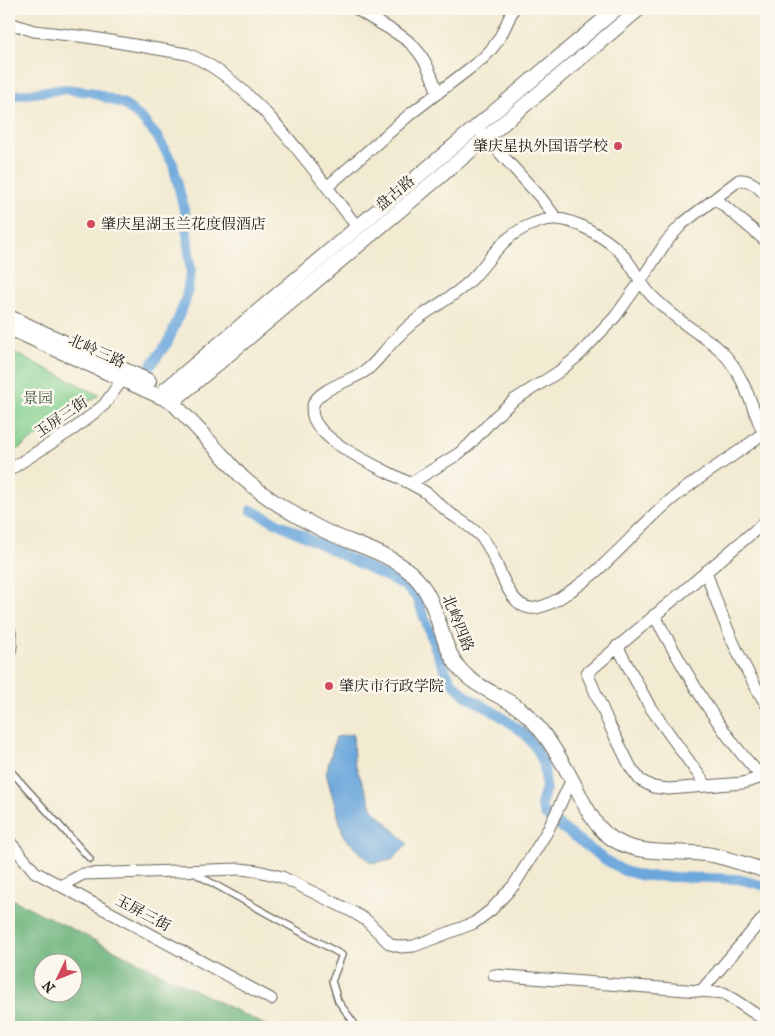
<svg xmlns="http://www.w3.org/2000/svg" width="775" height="1036" font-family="'IM FELL French Canon','Noto Serif SC',serif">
  <rect width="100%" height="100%" fill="#fbf7ec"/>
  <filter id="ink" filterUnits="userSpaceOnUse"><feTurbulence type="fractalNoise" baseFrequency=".02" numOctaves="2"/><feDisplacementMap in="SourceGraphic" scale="10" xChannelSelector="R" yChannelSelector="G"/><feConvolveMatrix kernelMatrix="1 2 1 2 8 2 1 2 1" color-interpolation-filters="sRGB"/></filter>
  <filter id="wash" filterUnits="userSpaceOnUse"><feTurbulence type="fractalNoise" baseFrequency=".0096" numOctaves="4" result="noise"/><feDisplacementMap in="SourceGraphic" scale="20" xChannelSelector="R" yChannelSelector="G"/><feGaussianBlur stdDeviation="1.12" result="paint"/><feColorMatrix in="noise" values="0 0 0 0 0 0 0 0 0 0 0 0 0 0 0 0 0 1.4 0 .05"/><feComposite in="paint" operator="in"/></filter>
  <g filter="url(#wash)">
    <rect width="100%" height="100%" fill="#f2ead1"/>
    <path fill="#80ce8c" stroke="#4e7554" d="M 9,350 L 99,395 L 9,455 Z"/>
    <path fill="#68b178" stroke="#42664a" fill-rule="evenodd" d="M 9,899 L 12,899 L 269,1027 L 9,1027 ZM 42,964 L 72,964 L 72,994 L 42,994 Z"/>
    <path fill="#6ca7dc" stroke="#44627c" d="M 353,734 L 354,762 L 373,809 L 408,844 L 392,860 L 371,863 L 344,837 L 326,773 L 336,737 Z"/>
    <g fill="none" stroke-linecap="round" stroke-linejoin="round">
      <path stroke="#6ca7dc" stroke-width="10" d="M 9,96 L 65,89 L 91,92 L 124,104 L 142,119 L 157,136 L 173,164 L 185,214 L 191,272 L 185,302 L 168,342 L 151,365
        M 251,510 L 405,586 L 417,598 L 439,658 L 451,681 L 465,695 L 499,715 L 524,733 L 538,751 L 544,765 L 546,788 L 541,805 L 544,814 L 604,859 L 624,871 L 643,876 L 738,879 L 766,886"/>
    </g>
  </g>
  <g filter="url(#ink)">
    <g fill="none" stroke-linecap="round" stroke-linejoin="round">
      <defs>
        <path id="service" d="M 9,769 L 90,859
          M 194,873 L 342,955 L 332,981 L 338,1001 L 357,1027"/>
        <path id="minor" d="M 357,9 C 374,22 403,33 415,48 C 427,61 432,77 438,93
          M 9,23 L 34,31 L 87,37 L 187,54 C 250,77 317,174 357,227
          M 480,131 L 541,198 L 556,218
          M 327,187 L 409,115 L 482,59 C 498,45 505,28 513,9
          M 716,199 L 766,241
          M 763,433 C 752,406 743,373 722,352 C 714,343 703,337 693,330 C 680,321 667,310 655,299 C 640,286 634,265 619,251 C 606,238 573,218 555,219 C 540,219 521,228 510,237 C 494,249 484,268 469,282 C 454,296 437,305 420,317 C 408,326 398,336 389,346 C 382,354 376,362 368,369 C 355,380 318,388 313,405 C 302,442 405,476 428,494 C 436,501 443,508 451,514 C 463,522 475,529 484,540 C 499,558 506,612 536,608 C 548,606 559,599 569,592 C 609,566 636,529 672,499 C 697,478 726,461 752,442 L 766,430
          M 9,470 L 75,428 L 104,405 L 122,380
          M 411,483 L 458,454 L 469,445 L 495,417 L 514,400 L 557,373 L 578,356 L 615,317 L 640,282 L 666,242 L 682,224 L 739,180 C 750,179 758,187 766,195
          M 766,521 L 587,673 L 609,724 L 631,768 L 640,780 L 653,787 L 669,789 L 743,783 L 766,776
          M 706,571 C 721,618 740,662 766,704
          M 654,615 C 686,672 719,734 766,781
          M 9,629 C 13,639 11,648 9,658
          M 617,646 L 650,707 L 706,785
          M 9,841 L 35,872 L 271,999
          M 61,886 L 83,874 L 240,869 L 258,871 L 282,877 L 351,911 L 366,920 L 390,944 L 401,947 L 414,946 L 474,923 L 491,910 L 514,885 L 548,830 L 572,779
          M 494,975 L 724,993 L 766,1021
          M 701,991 L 766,915"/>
        <path id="tertiary" d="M 9,317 L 149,381
          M 9,328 L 172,402 L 639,9
          M 166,389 L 172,402 C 189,419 205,437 222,455 C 229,462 236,471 243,478 C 266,498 294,515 321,529 C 350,544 386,551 411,573 C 441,600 436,638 459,668 C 478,692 511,696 531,719 C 548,737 561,759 573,782 C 581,797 588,814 599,827 C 628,861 673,848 712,855 C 730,859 748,865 766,871
          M 166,389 L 616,9"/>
      </defs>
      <use href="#service" stroke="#67645b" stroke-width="8"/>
      <use href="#minor" stroke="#67645b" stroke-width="13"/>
      <use href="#tertiary" stroke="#67645b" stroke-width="16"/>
      <use href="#service" stroke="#fff" stroke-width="5.5"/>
      <use href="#minor" stroke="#fff" stroke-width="11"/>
      <use href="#tertiary" stroke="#fff" stroke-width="14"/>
    </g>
  </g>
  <g fill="#d1495b" stroke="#fbf7ec" stroke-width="2">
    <circle cx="618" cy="146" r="5"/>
    <circle cx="91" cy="224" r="5"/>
    <circle cx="329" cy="686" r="5"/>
  </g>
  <g text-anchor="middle" stroke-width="5" stroke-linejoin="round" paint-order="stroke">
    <g font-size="15" fill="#1c1c1c" stroke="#fbf7ec" text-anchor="start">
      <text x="608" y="151" text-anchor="end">肇庆星执外国语学校</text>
      <text x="101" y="229">肇庆星湖玉兰花度假酒店</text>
      <text x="339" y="691">肇庆市行政学院</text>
    </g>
    <g font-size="15" fill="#1c1c1c" stroke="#fbf7ec">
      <text transform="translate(395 193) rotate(-40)" y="5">盘古路</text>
      <text transform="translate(97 351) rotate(24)" y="5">北岭三路</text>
      <text transform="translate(61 417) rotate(-34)" y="5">玉屏三街</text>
      <text transform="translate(458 623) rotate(68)" y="5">北岭四路</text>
      <text transform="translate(143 913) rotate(28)" y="5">玉屏三街</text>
    </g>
    <g font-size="15" fill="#3f5a43" stroke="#fbf7ec">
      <text x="38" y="403">景园</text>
    </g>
  </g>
  <rect width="775" height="1036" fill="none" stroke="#fbf7ec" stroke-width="30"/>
  <g transform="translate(58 978) rotate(227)"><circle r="24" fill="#fbf7ec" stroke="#a29f99"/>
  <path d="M0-4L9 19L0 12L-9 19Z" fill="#d1495b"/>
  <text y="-8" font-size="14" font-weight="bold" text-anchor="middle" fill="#1c1c1c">N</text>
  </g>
</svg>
